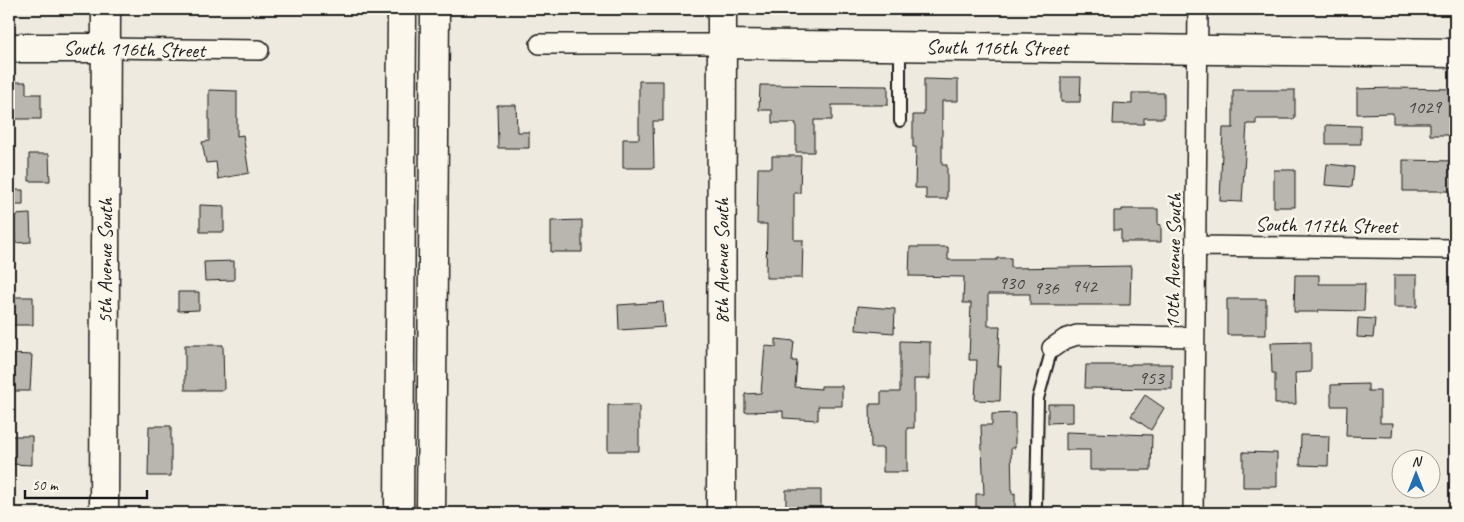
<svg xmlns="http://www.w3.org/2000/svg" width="1464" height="522" font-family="Caveat,sans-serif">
  <rect width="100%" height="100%" fill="#eeeadf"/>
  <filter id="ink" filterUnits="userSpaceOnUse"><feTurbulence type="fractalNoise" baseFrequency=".02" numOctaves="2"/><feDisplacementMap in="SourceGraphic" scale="10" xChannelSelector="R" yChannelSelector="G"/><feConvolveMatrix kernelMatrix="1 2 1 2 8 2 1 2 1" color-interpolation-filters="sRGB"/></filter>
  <g filter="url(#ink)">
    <path fill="#b9b6af" stroke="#1c1c1c" d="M 1061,77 L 1081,77 L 1080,102 L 1061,102 Z
      M 924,79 L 958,80 L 958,101 L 942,101 L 942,165 L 947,165 L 947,199 L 926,199 L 926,188 L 915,188 L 916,147 L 913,147 L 913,115 L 924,115 Z
      M 639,81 L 663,81 L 663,121 L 653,121 L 654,168 L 623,168 L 623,139 L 639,139 Z
      M 11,82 L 26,82 L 26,94 L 41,94 L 41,119 L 11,119 Z
      M 760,85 L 888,86 L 888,105 L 832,105 L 832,120 L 814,120 L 814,152 L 796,152 L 796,123 L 772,123 L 772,110 L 759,110 Z
      M 1393,88 L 1455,89 L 1455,135 L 1430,135 L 1430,123 L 1393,123 L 1393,113 L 1357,114 L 1357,89 Z
      M 209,90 L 237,91 L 237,136 L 243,135 L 249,173 L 218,179 L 216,162 L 206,163 L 202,142 L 209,141 Z
      M 1233,90 L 1295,90 L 1295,119 L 1256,119 L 1256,124 L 1247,124 L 1242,202 L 1220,201 L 1223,128 L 1233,128 Z
      M 1132,93 L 1164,93 L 1164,118 L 1144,118 L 1144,124 L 1113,124 L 1114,103 L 1132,104 Z
      M 497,105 L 516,105 L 517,132 L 529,132 L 529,148 L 498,148 Z
      M 1326,125 L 1361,126 L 1361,144 L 1326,144 Z
      M 29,154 L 49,154 L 50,181 L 29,181 Z
      M 772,156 L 801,156 L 800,193 L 794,193 L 794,240 L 803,240 L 802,278 L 766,278 L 767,224 L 757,224 L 758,168 L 772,168 Z
      M 1403,160 L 1455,161 L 1455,191 L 1403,191 Z
      M 1327,164 L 1354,167 L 1352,187 L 1325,185 Z
      M 1274,170 L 1295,170 L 1295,207 L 1274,207 Z
      M 9,190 L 23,190 L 23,205 L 9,205 Z
      M 200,205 L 224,206 L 224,232 L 200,232 Z
      M 1122,209 L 1158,209 L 1158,224 L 1161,225 L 1161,242 L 1121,242 L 1121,230 L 1114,230 L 1114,211 L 1122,211 Z
      M 30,214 L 31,242 L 15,243 L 14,215 Z
      M 582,220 L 582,252 L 551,252 L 551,221 Z
      M 910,247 L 948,247 L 948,260 L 997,260 L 997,258 L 1011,258 L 1011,268 L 1131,266 L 1130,305 L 1030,305 L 1030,294 L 988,294 L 988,326 L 1000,326 L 998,366 L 1001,366 L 1000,401 L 975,400 L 977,360 L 969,360 L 971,303 L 963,303 L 964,277 L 909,276 Z
      M 234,261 L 234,280 L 205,281 L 204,262 Z
      M 1295,275 L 1319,275 L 1319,284 L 1365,284 L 1364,311 L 1318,310 L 1318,312 L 1294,312 Z
      M 1394,275 L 1417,275 L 1417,307 L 1394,307 Z
      M 178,292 L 199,292 L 199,310 L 178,311 Z
      M 9,297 L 33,297 L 33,325 L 9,325 Z
      M 1227,299 L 1266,299 L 1266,335 L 1227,335 Z
      M 663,302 L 665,327 L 619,330 L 618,305 Z
      M 858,306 L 895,309 L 894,333 L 856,330 Z
      M 1358,318 L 1375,319 L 1373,338 L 1357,337 Z
      M 776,339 L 794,341 L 792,361 L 797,361 L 795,387 L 821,389 L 821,386 L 842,386 L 842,406 L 818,406 L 818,420 L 783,418 L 783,411 L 745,412 L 745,394 L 761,393 L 765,346 L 776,347 Z
      M 900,341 L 930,342 L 930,379 L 914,379 L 914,428 L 907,428 L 907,472 L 883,472 L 883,448 L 871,448 L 870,404 L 881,404 L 881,392 L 900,392 Z
      M 1311,342 L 1311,372 L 1295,373 L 1296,404 L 1275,404 L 1275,373 L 1272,373 L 1271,343 Z
      M 185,345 L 223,345 L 224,390 L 185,390 Z
      M 9,354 L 32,355 L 30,391 L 9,391 Z
      M 1131,364 L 1172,364 L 1172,389 L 1085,388 L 1086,365 L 1131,365 Z
      M 1368,384 L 1368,391 L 1380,391 L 1380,423 L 1393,423 L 1392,437 L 1346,436 L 1347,406 L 1331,406 L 1331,385 Z
      M 1145,395 L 1164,408 L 1151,430 L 1131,416 Z
      M 1048,404 L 1073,404 L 1073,422 L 1048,423 Z
      M 608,405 L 639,405 L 639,451 L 608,451 Z
      M 1015,413 L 1015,448 L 1011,448 L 1012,494 L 1015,493 L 1015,513 L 976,513 L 976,494 L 984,494 L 981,425 L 992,425 L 992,414 Z
      M 149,426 L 171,426 L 171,476 L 148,476 Z
      M 1066,432 L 1152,435 L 1151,470 L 1090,470 L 1090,450 L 1066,450 Z
      M 1301,435 L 1329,436 L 1328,466 L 1300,465 Z
      M 9,436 L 32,436 L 32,465 L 9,464 Z
      M 1243,452 L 1277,453 L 1277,487 L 1243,487 Z
      M 786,490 L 821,490 L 821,513 L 786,513 Z"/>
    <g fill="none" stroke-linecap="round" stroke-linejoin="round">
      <defs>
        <path id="lane" d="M 900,48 L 900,121
          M 1036,505 L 1038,399 L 1052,348"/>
        <path id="street" d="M 540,44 L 721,44
          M 105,48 L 259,50
          M 1196,246 L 1455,249
          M 1052,348 L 1065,339 L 1077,335 L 1194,337
          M 1193,513 L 1198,9"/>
        <g id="secondary">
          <path id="s1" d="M 721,44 L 1455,53"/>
          <path d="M 9,48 L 105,48"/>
          <path id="s2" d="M 104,513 L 106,9"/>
          <path id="s3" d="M 721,513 L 722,9"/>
        </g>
        <path id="highway" d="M 399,513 L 402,9
          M 431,513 L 435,9"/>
      </defs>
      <use href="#lane" stroke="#1c1c1c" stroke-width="14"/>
      <use href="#street" stroke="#1c1c1c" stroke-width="22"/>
      <use href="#secondary" stroke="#1c1c1c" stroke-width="31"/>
      <use href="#highway" stroke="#1c1c1c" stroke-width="31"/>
      <use href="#lane" stroke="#fbf7ec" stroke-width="10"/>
      <use href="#street" stroke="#fbf7ec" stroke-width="19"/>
      <use href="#secondary" stroke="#fbf7ec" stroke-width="28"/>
      <use href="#highway" stroke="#fbf7ec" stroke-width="28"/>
    </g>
  </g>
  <g text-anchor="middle" stroke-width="5" stroke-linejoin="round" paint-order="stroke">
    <g font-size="19" fill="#434241">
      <text x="1424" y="113">1029</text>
      <text x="1011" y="289">930</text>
      <text x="1084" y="292">942</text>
      <text x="1046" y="294">936</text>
      <text x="1151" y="384">953</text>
    </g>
    <g font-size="21" fill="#1c1c1c" stroke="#fbf7ec">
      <text dy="7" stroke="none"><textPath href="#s1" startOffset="276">South 116th Street</textPath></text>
      <text transform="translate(134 49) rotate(1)" y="7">South 116th Street</text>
      <text transform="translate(1326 225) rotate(1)" y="7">South 117th Street</text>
      <text dy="7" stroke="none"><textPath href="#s2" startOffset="252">5th Avenue South</textPath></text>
      <text dy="7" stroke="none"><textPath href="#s3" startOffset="252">8th Avenue South</textPath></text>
      <text transform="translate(1173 261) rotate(-89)" y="7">10th Avenue South</text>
    </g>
  </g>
  <rect width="1464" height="522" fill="none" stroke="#fbf7ec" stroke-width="30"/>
  <rect x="15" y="15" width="1434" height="492" fill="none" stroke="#1c1c1c" stroke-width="2" filter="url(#ink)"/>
  <g transform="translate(1416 474)"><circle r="24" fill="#fbf7ec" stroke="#a29f99"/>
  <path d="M0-4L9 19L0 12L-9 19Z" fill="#1f6fb2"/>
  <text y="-8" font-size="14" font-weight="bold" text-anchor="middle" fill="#1c1c1c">N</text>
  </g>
  <path d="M25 490v8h122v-8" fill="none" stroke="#1c1c1c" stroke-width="2.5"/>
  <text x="32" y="490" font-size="15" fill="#1c1c1c" stroke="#fbf7ec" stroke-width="4" paint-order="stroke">50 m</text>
</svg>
